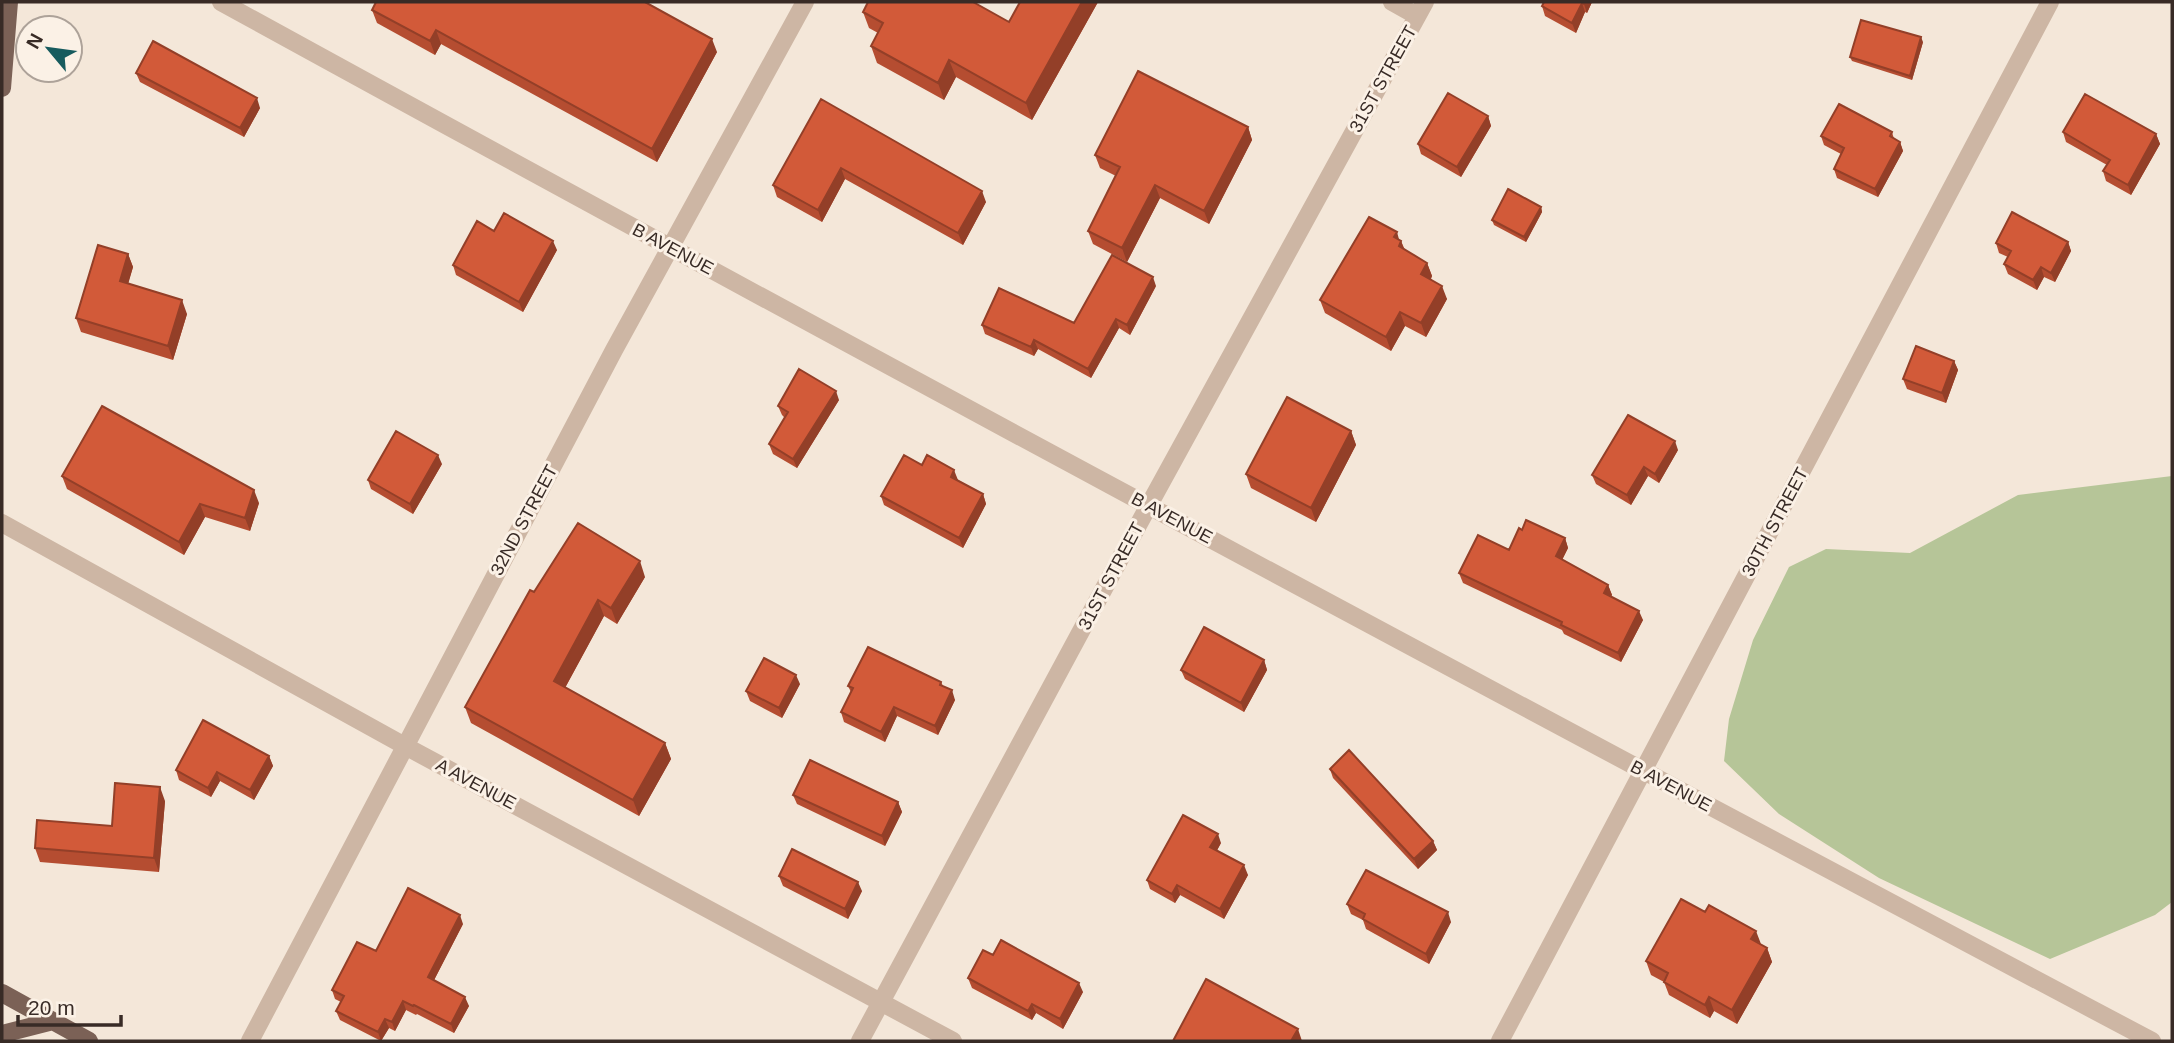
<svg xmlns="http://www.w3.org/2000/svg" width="2174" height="1043" font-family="Arial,sans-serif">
  <rect width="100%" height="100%" fill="#f4e7d9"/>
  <path fill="#b6c598" d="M 2172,476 L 2172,902 L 2155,915 L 2050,959 L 1879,878 L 1779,814 L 1724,761 L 1729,719 L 1753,640 L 1789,567 L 1826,549 L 1910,553 L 2018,495 Z"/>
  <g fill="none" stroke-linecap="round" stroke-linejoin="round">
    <path stroke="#cdb6a4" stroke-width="18" d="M 221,2 C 862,354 1506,699 2152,1041
      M 1392,2 L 1417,16
      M 2,523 L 405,746 L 953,1041
      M 250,1041 L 614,350 L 805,2
      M 860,1041 L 1149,505 L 1425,2
      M 1500,1041 L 2050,2"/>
    <path stroke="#7b6156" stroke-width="18" d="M 2,88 L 9,2
      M 2,993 L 89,1041
      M 2,1034 L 53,1021"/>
  </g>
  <path fill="#b54d31" d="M 1020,2 L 1098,2 L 1032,120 L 956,77 L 944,100 L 877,63 L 871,46 L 878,33 L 869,28 L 863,12 L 1009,22 Z
    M 1544,2 L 1592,2 L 1587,13 L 1585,12 L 1576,33 L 1545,16 L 1542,6 Z
    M 372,10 L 717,52 L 657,162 L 441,44 L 435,55 L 377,23 Z
    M 1923,42 L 1912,80 L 1852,61 L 1850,57 Z
    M 136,73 L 260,108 L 244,137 L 140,82 Z
    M 821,99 L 986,202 L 963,245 L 845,179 L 822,222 L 777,197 L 773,185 Z
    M 1488,116 L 1491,126 L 1461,177 L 1421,154 L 1418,144 Z
    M 1248,127 L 1252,140 L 1209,224 L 1160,198 L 1127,262 L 1093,244 L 1088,231 L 1116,176 L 1100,168 L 1095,155 Z
    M 1892,132 L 1894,139 L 1900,142 L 1903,151 L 1878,197 L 1837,178 L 1834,169 L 1841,154 L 1824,145 L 1821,136 Z
    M 2063,132 L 2156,134 L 2160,144 L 2131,195 L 2106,181 L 2103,171 L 2107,165 L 2066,142 Z
    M 1541,207 L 1542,212 L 1526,242 L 1494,225 L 1492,220 Z
    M 494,231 L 557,250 L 523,312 L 456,275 L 453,265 Z
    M 1399,240 L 1401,241 L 1405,250 L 1427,263 L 1432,276 L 1431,279 L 1447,299 L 1426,337 L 1405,326 L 1391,351 L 1325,313 L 1320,300 Z
    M 2068,242 L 2071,251 L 2055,282 L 2044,277 L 2037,290 L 2008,274 L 2004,264 L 2008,257 L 1999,253 L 1996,243 Z
    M 128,254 L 133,267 L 128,283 L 187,314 L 173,360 L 81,332 L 76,318 Z
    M 1156,286 L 1130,335 L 1119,328 L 1091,378 L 1038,349 L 1034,356 L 985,334 L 982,325 L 1074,323 Z
    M 1954,361 L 1958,370 L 1946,403 L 1907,389 L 1903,379 Z
    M 839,400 L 797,468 L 773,454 L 769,444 L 785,418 L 782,415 L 778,406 Z
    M 1351,431 L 1356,445 L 1316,522 L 1251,488 L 1246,474 Z
    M 1678,450 L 1659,483 L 1648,476 L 1631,505 L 1596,484 L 1592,475 Z
    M 442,464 L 413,514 L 371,489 L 368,480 Z
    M 922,465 L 958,480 L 983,494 L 986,504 L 963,548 L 884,505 L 881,496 Z
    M 62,476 L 259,503 L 250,531 L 205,517 L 184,555 L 67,489 Z
    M 1522,530 L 1565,538 L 1568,548 L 1562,560 L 1608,585 L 1612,595 L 1611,596 L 1643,620 L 1621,662 L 1564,634 L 1562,630 L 1463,583 L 1459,573 L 1509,550 Z
    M 645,577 L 617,624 L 604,616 L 565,688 L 665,743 L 671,759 L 639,816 L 471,723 L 465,707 L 534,592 Z
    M 1264,660 L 1267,670 L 1244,712 L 1185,679 L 1181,670 Z
    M 941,682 L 943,686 L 955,700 L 938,735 L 897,716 L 885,742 L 844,722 L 841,712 L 851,692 L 848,686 Z
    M 800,684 L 782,718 L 750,701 L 746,691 Z
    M 269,756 L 273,766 L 254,800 L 220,781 L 211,797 L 179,780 L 176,770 Z
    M 1330,769 L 1433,841 L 1437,850 L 1418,869 L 1333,778 Z
    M 793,795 L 898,802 L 902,812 L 885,846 L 797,804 Z
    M 165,801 L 159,872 L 40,862 L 35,848 L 112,826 Z
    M 1221,843 L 1217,850 L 1248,875 L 1224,919 L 1180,895 L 1175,903 L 1150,889 L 1147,880 Z
    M 779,876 L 862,891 L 848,919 L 783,886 Z
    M 1347,904 L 1451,922 L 1429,964 L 1366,929 L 1363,920 L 1351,914 Z
    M 463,924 L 434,980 L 469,1006 L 454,1033 L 417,1014 L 416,1015 L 406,1010 L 395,1031 L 389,1028 L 381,1041 L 340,1020 L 336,1011 L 341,1002 L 335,999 L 332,990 L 376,951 Z
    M 1760,945 L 1767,948 L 1772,962 L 1737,1024 L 1714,1011 L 1710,1018 L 1669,995 L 1664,982 L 1651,975 L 1646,961 Z
    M 993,955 L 1083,992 L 1063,1029 L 1036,1013 L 1032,1020 L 972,988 L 968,978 Z"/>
  <path fill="#933f28" d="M 1082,2 L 1098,2 L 1032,120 L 1026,103 Z
    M 1585,2 L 1592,2 L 1587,13 L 1584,4 Z
    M 1582,3 L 1585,12 L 1576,33 L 1572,23 Z
    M 436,30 L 441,44 L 435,55 L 430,41 Z
    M 1921,37 L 1923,42 L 1912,80 L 1910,76 Z
    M 712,39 L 717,52 L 657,162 L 652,149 Z
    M 949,60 L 956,77 L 944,100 L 938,83 Z
    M 257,98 L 260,108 L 244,137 L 240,128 Z
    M 1488,116 L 1491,126 L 1461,177 L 1457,167 Z
    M 1248,127 L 1252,140 L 1209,224 L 1204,211 Z
    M 2156,134 L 2160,144 L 2131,195 L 2128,185 Z
    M 1900,142 L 1903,151 L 1878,197 L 1875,189 Z
    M 841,168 L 845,179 L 822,222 L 818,210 Z
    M 1155,185 L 1160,198 L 1127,262 L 1122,248 Z
    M 982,191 L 986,202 L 963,245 L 958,233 Z
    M 1541,207 L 1542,212 L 1526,242 L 1524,237 Z
    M 1397,232 L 1400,243 L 1401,241 L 1406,255 L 1404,260 L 1394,237 Z
    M 553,241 L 557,250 L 523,312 L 519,302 Z
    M 2068,242 L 2071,251 L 2055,282 L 2051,273 Z
    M 128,254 L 133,267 L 125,295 L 120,281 Z
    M 1427,263 L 1432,276 L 1426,288 L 1421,274 Z
    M 2041,267 L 2044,277 L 2037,290 L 2033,280 Z
    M 1153,277 L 1156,286 L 1130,335 L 1127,325 Z
    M 1442,286 L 1447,299 L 1426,337 L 1421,323 Z
    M 182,300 L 187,314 L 173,360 L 168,346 Z
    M 1400,312 L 1405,326 L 1391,351 L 1386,337 Z
    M 1116,319 L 1119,328 L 1091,378 L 1088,369 Z
    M 1034,340 L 1038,349 L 1034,356 L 1031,347 Z
    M 1954,361 L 1958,370 L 1946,403 L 1942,393 Z
    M 836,391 L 839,400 L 797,468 L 793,459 Z
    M 1351,431 L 1356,445 L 1316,522 L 1311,508 Z
    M 1675,441 L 1678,450 L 1659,483 L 1655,474 Z
    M 438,455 L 442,464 L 413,514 L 410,504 Z
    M 1644,467 L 1648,476 L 1631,505 L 1627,495 Z
    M 954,470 L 958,480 L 954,486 L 951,477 Z
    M 254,490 L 259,503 L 250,531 L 245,518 Z
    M 983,494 L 986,504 L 963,548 L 959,538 Z
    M 200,504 L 205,517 L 184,555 L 179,542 Z
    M 1565,538 L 1568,548 L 1559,566 L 1556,556 Z
    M 640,561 L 645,577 L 617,624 L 611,608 Z
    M 1608,585 L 1612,595 L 1607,602 L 1604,593 Z
    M 598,600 L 604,616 L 560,697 L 554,681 Z
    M 1639,611 L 1643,620 L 1621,662 L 1618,653 Z
    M 1264,660 L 1267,670 L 1244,712 L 1241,703 Z
    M 796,675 L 800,684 L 782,718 L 779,708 Z
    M 952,690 L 955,700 L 938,735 L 935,726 Z
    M 894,707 L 897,716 L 885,742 L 881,732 Z
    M 665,743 L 671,759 L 639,816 L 633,800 Z
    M 269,756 L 273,766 L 254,800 L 250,790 Z
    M 217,772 L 220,781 L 211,797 L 208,788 Z
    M 160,787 L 165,801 L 159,872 L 154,858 Z
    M 898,802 L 902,812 L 885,846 L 882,836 Z
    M 1218,834 L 1221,843 L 1214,856 L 1210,847 Z
    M 1433,841 L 1437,850 L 1418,869 L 1414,859 Z
    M 1244,865 L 1248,875 L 1224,919 L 1220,909 Z
    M 858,882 L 862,891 L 848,919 L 845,909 Z
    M 1177,885 L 1180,895 L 1175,903 L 1172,894 Z
    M 1448,912 L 1451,922 L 1429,964 L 1426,954 Z
    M 460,915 L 463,924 L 431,986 L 428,977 Z
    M 1756,931 L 1761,944 L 1751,939 Z
    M 1767,948 L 1772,962 L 1737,1024 L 1732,1010 Z
    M 1079,983 L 1083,992 L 1063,1029 L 1060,1019 Z
    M 465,997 L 469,1006 L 454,1033 L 451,1024 Z
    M 1709,997 L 1714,1011 L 1710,1018 L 1705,1005 Z
    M 403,1001 L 406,1010 L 395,1031 L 392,1022 Z
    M 1032,1004 L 1036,1013 L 1032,1020 L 1028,1011 Z
    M 385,1019 L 389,1028 L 381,1041 L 378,1032 Z
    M 1298,1029 L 1302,1041 L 1291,1041 Z"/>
  <path fill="#d25a39" stroke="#933f28" stroke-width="2" d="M 376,2 L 645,2 L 712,39 L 652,149 L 436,30 L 430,41 L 372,10 Z
    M 868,2 L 973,2 L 1009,22 L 1020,2 L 1082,2 L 1026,103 L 949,60 L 938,83 L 871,46 L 883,23 L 863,12 Z
    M 1544,2 L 1585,2 L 1584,4 L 1582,3 L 1572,23 L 1542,6 Z
    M 1861,20 L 1921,37 L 1910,76 L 1850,57 Z
    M 153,41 L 257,98 L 240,128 L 136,73 Z
    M 1138,71 L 1248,127 L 1204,211 L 1155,185 L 1122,248 L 1088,231 L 1120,167 L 1095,155 Z
    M 1448,93 L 1488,116 L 1457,167 L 1418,144 Z
    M 2085,94 L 2156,134 L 2128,185 L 2103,171 L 2110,160 L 2063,132 Z
    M 821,99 L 982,191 L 958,233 L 841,168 L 818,210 L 773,185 Z
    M 1839,104 L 1892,132 L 1890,136 L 1900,142 L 1875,189 L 1834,169 L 1844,148 L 1821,136 Z
    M 1508,189 L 1541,207 L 1524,237 L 1492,220 Z
    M 2012,212 L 2068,242 L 2051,273 L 2041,267 L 2033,280 L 2004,264 L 2011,251 L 1996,243 Z
    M 504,213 L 553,241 L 519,302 L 453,265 L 477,221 L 494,231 Z
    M 1369,217 L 1397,232 L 1394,237 L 1401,241 L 1399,246 L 1427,263 L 1421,274 L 1442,286 L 1421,323 L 1400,312 L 1386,337 L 1320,300 Z
    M 98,245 L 128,254 L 120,281 L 182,300 L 168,346 L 76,318 Z
    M 1112,255 L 1153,277 L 1127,325 L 1116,319 L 1088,369 L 1034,340 L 1031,347 L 982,325 L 999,288 L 1074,323 Z
    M 1916,346 L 1954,361 L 1942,393 L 1903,379 Z
    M 799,369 L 836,391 L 793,459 L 769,444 L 788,412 L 778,406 Z
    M 1287,397 L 1351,431 L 1311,508 L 1246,474 Z
    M 102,406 L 254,490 L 245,518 L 200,504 L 179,542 L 62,476 Z
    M 1628,415 L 1675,441 L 1655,474 L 1644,467 L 1627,495 L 1592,475 Z
    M 396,431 L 438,455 L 410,504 L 368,480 Z
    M 904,455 L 922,465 L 927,455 L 954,470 L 951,477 L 983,494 L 959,538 L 881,496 Z
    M 1526,520 L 1565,538 L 1556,556 L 1608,585 L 1604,593 L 1639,611 L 1618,653 L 1561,625 L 1562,622 L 1459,573 L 1478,535 L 1509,550 L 1519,528 L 1522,530 Z
    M 578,523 L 640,561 L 611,608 L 598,600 L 554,681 L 665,743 L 633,800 L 465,707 L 530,590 L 534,592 Z
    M 1204,627 L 1264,660 L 1241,703 L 1181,670 Z
    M 868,647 L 941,682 L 940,685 L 952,690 L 935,726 L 894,707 L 881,732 L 841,712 L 853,688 L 848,686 Z
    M 764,658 L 796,675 L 779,708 L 746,691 Z
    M 203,720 L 269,756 L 250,790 L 217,772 L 208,788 L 176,770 Z
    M 1349,750 L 1433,841 L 1414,859 L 1330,769 Z
    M 810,760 L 898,802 L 882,836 L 793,795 Z
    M 115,783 L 160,787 L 154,858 L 35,848 L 37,820 L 112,826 Z
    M 1183,815 L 1218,834 L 1210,847 L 1244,865 L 1220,909 L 1177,885 L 1172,894 L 1147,880 Z
    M 792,849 L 858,882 L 845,909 L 779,876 Z
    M 1366,870 L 1448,912 L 1426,954 L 1363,919 L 1365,914 L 1347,904 Z
    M 408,888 L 460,915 L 428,977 L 465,997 L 451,1024 L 414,1005 L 413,1006 L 403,1001 L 392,1022 L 385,1019 L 378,1032 L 336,1011 L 344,996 L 332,990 L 357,942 L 376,951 Z
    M 1681,899 L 1705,912 L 1709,905 L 1756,931 L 1751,939 L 1767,948 L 1732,1010 L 1709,997 L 1705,1005 L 1664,982 L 1668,973 L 1646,961 Z
    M 1001,940 L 1079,983 L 1060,1019 L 1032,1004 L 1028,1011 L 968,978 L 983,950 L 993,955 Z
    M 1206,979 L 1298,1029 L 1291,1041 L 1173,1041 Z"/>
  <g text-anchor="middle" stroke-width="6" stroke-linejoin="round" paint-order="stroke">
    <g font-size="18" fill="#382b26" stroke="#fbf1e6">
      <text transform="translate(1383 79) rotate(-61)" y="6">31ST STREET</text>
      <text transform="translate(673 249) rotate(28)" y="6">B AVENUE</text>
      <text transform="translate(1172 518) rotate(28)" y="6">B AVENUE</text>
      <text transform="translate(524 520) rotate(-62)" y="6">32ND STREET</text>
      <text transform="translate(1775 522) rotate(-62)" y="6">30TH STREET</text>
      <text transform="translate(1111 576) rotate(-62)" y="6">31ST STREET</text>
      <text transform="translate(476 784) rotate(28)" y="6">A AVENUE</text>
      <text transform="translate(1671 786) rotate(28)" y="6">B AVENUE</text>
    </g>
  </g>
  <rect width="2174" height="1043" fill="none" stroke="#382b26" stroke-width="7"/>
  <g transform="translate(49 49) rotate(299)"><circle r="33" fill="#fbf1e6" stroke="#ada299" stroke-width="2"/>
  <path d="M0-5L12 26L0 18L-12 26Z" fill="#175b5e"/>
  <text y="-10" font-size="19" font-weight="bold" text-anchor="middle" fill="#382b26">N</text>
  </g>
  <path d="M18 1015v10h103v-10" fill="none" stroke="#382b26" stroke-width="3.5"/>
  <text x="28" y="1015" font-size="21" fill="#382b26" stroke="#fbf1e6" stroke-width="5" paint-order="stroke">20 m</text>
</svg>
